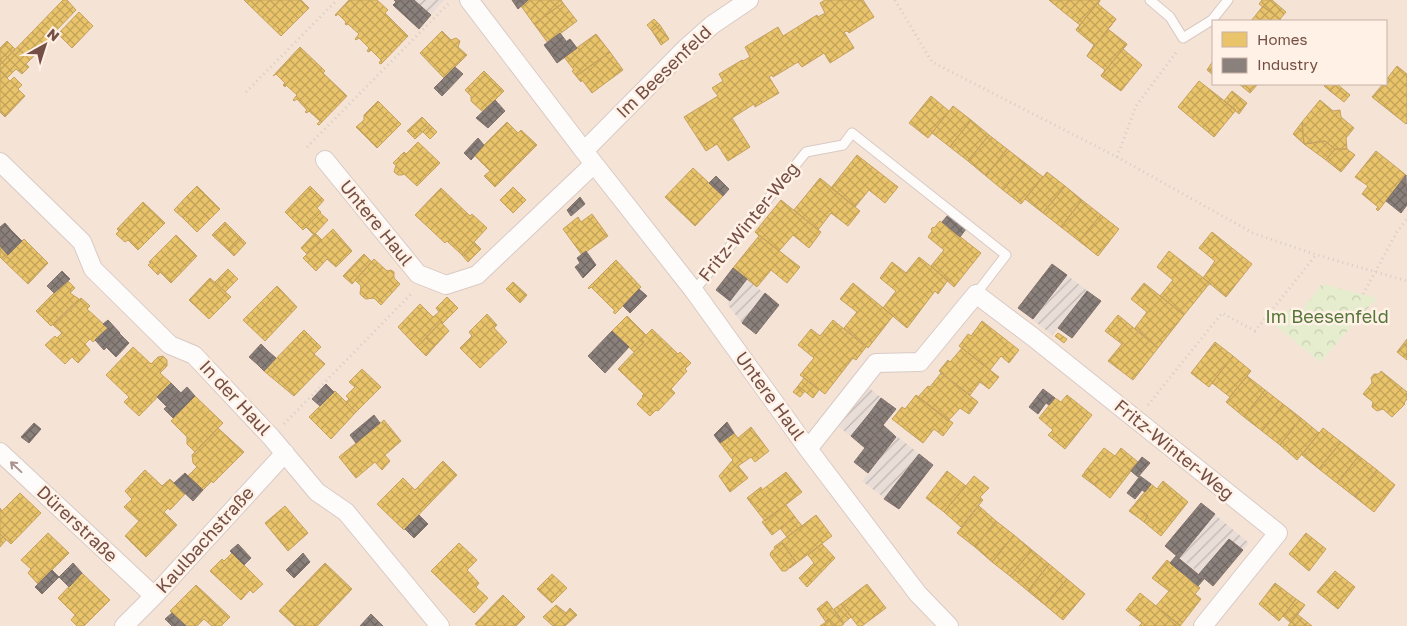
<svg xmlns="http://www.w3.org/2000/svg" width="1407" height="626" font-family="'Golos Text',sans-serif">
  <defs>
    <pattern id="industrial-furrows" width="10" height="10" patternUnits="userSpaceOnUse" patternTransform="scale(1.25)"><rect width="10" height="10" fill="#e9ddd7"/><path d="M-1 1l2-2M0 10L10 0M9 11l2-2" fill="none" stroke="#c1b6b0"/></pattern>
    <pattern id="forest-crowns" width="20" height="18" patternUnits="userSpaceOnUse" patternTransform="scale(1.25)"><rect width="20" height="18" fill="#e5edce"/><path d="M2 6a3 3 0 1 1 6 0M12 15a3 3 0 1 1 6 0" fill="none" stroke="#c8cdb2"/></pattern>
    <pattern id="homes-cross-hatch" width="8" height="8" patternUnits="userSpaceOnUse" patternTransform="scale(1.25)"><rect width="8" height="8" fill="#e9c46a"/><path d="M0 0l8 8M0 8l8-8" fill="none" stroke="#c1a259"/></pattern>
    <pattern id="industry-cross-hatch" width="8" height="8" patternUnits="userSpaceOnUse" patternTransform="scale(1.25)"><rect width="8" height="8" fill="#8a817c"/><path d="M0 0l8 8M0 8l8-8" fill="none" stroke="#706762"/></pattern>
  </defs>
  <rect width="100%" height="100%" fill="#f7eee5"/>
  <path fill="#f5e3d6" fill-rule="evenodd" d="M 0,0 L 1407,0 L 1407,626 L 0,626 ZM 1213,21 L 1386,21 L 1386,84 L 1213,84 Z"/>
  <path fill="url(#industrial-furrows)" d="M 414,0 L 444,0 L 431,15 Z
    M 1052,264 L 1101,301 L 1072,338 L 1058,328 L 1052,335 L 1018,308 Z
    M 733,268 L 779,305 L 756,334 L 742,323 L 727,304 L 729,301 L 716,290 Z
    M 869,388 L 896,409 L 883,425 L 933,465 L 899,509 L 862,481 L 868,473 L 854,462 L 865,448 L 838,426 Z
    M 1201,503 L 1249,543 L 1214,585 L 1165,546 Z"/>
  <path fill="url(#forest-crowns)" d="M 1322,284 L 1377,298 L 1320,362 L 1276,326 L 1290,308 L 1299,314 Z"/>
  <path fill="url(#homes-cross-hatch)" stroke="#c6a15f" d="M 63,0 L 67,0 L 76,10 L 53,34 L 55,35 L 44,47 L 46,49 L 40,55 L 37,53 L 26,64 L 29,67 L 22,74 L 16,69 L 7,78 L 0,71 L 0,65 Z
    M 244,0 L 301,0 L 309,8 L 281,36 Z
    M 349,0 L 377,0 L 388,10 L 385,13 L 408,36 L 381,64 L 379,63 L 381,60 L 371,50 L 369,52 L 367,51 L 369,48 L 359,38 L 356,40 L 355,39 L 359,34 L 348,24 L 346,25 L 345,24 L 346,22 L 338,14 L 336,16 L 335,15 Z
    M 528,0 L 561,0 L 563,3 L 534,24 L 521,6 Z
    M 825,0 L 863,0 L 874,17 L 849,33 L 847,31 L 844,32 L 854,48 L 830,63 L 824,53 L 802,67 L 798,62 L 773,77 L 772,75 L 769,77 L 779,93 L 755,107 L 754,104 L 732,118 L 750,147 L 728,161 L 717,144 L 706,151 L 684,117 L 718,96 L 712,88 L 723,81 L 719,74 L 742,60 L 743,61 L 750,57 L 745,47 L 778,27 L 783,36 L 817,15 L 818,17 L 825,13 L 820,3 Z
    M 1049,0 L 1069,0 L 1061,10 Z
    M 1069,0 L 1100,0 L 1076,30 L 1080,25 L 1061,10 Z
    M 1100,0 L 1098,4 L 1116,19 L 1087,56 L 1094,45 L 1076,30 Z
    M 1262,0 L 1272,0 L 1286,12 L 1280,19 L 1259,4 Z
    M 563,3 L 577,21 L 548,43 L 534,24 Z
    M 1263,6 L 1280,19 L 1282,21 L 1251,21 Z
    M 79,12 L 93,26 L 72,48 L 58,34 Z
    M 654,19 L 660,25 L 652,31 L 647,25 Z
    M 1116,19 L 1108,29 L 1127,44 L 1101,76 L 1105,70 L 1087,56 Z
    M 660,25 L 669,39 L 661,45 L 652,31 Z
    M 442,31 L 451,40 L 456,38 L 460,41 L 458,47 L 467,55 L 444,78 L 420,53 Z
    M 596,34 L 610,52 L 576,76 L 572,71 L 574,70 L 564,57 Z
    M 7,41 L 15,49 L 0,65 L 0,48 Z
    M 1127,44 L 1123,49 L 1142,65 L 1121,91 L 1101,76 Z
    M 300,47 L 325,71 L 323,73 L 347,96 L 319,125 L 317,124 L 320,121 L 309,111 L 307,113 L 305,112 L 307,110 L 297,99 L 294,101 L 293,100 L 297,95 L 286,85 L 285,87 L 283,85 L 285,83 L 276,74 L 273,76 Z
    M 610,52 L 623,70 L 592,93 L 582,80 L 581,82 L 576,76 Z
    M 1213,61 L 1213,75 L 1207,70 Z
    M 1397,66 L 1407,74 L 1407,123 L 1406,124 L 1372,97 L 1383,84 L 1386,84 L 1386,80 Z
    M 0,71 L 10,81 L 14,77 L 22,85 L 18,89 L 25,96 L 5,117 L 0,112 Z
    M 484,71 L 504,91 L 483,112 L 471,101 L 471,96 L 465,90 Z
    M 1199,81 L 1236,110 L 1214,137 L 1178,107 Z
    M 1239,84 L 1258,84 L 1250,93 Z
    M 1326,84 L 1336,84 L 1330,91 L 1324,86 Z
    M 1337,84 L 1350,95 L 1344,102 L 1330,91 Z
    M 1232,91 L 1247,103 L 1239,114 L 1224,101 Z
    M 931,96 L 949,111 L 928,138 L 909,123 Z
    M 1320,100 L 1333,111 L 1340,110 L 1341,117 L 1354,128 L 1346,138 L 1347,149 L 1335,149 L 1325,141 L 1304,144 L 1302,122 Z
    M 378,101 L 401,124 L 377,148 L 356,127 L 364,120 L 364,115 Z
    M 953,106 L 971,120 L 950,147 L 932,133 Z
    M 422,117 L 430,125 L 415,139 L 407,131 Z
    M 971,120 L 989,135 L 968,161 L 950,147 Z
    M 507,122 L 518,133 L 521,130 L 537,145 L 495,187 L 484,176 L 490,171 L 474,155 Z
    M 1302,122 L 1304,144 L 1293,134 Z
    M 430,125 L 437,132 L 430,139 L 423,132 Z
    M 989,135 L 1007,149 L 986,176 L 968,161 Z
    M 1325,141 L 1335,149 L 1326,160 L 1304,144 Z
    M 418,142 L 440,163 L 417,186 L 404,174 L 402,175 L 398,175 L 394,172 L 396,165 L 393,163 L 404,152 L 406,154 Z
    M 1007,149 L 1025,163 L 1003,190 L 986,176 Z
    M 1335,149 L 1347,149 L 1355,155 L 1341,172 L 1326,160 Z
    M 1376,151 L 1406,175 L 1378,211 L 1376,209 L 1378,207 L 1362,194 L 1368,186 L 1355,177 Z
    M 857,155 L 898,187 L 885,203 L 869,190 L 855,207 L 831,188 Z
    M 1025,163 L 1043,177 L 1021,204 L 1003,190 Z
    M 693,168 L 723,196 L 695,226 L 665,197 Z
    M 1047,172 L 1065,186 L 1043,213 L 1025,199 Z
    M 820,178 L 860,211 L 848,226 L 831,213 L 818,230 L 794,210 Z
    M 197,186 L 205,194 L 195,205 L 187,196 Z
    M 310,186 L 324,200 L 317,208 L 321,212 L 303,230 L 285,212 Z
    M 1065,186 L 1082,200 L 1061,227 L 1043,213 Z
    M 513,187 L 526,200 L 513,213 L 500,200 Z
    M 441,188 L 470,216 L 472,214 L 487,228 L 462,255 L 447,241 L 445,243 L 415,215 Z
    M 205,194 L 220,209 L 210,219 L 195,205 Z
    M 187,196 L 195,205 L 183,218 L 174,210 Z
    M 781,200 L 821,232 L 809,248 L 793,235 L 779,251 L 755,232 Z
    M 1082,200 L 1101,215 L 1079,241 L 1061,227 Z
    M 143,202 L 165,223 L 138,250 L 128,240 L 125,242 L 116,234 L 119,231 L 117,229 Z
    M 195,205 L 210,219 L 197,232 L 183,218 Z
    M 320,213 L 328,220 L 314,235 L 306,227 Z
    M 592,214 L 608,236 L 582,255 L 563,229 L 578,217 L 581,222 Z
    M 1101,215 L 1119,229 L 1098,256 L 1079,241 Z
    M 940,221 L 981,253 L 954,287 L 931,266 L 944,250 L 928,237 L 932,231 L 931,229 L 933,227 L 934,228 Z
    M 225,222 L 240,237 L 228,250 L 212,235 Z
    M 333,229 L 352,251 L 336,267 L 327,259 L 316,271 L 303,258 Z
    M 755,232 L 800,267 L 787,283 L 771,270 L 757,287 L 733,268 L 759,236 Z
    M 1212,232 L 1252,264 L 1226,297 L 1203,278 L 1215,261 L 1199,248 Z
    M 315,233 L 322,240 L 307,254 L 301,248 Z
    M 176,235 L 197,256 L 171,283 L 160,272 L 158,275 L 148,265 L 151,263 L 149,262 Z
    M 240,237 L 246,243 L 234,256 L 228,250 Z
    M 24,239 L 48,263 L 28,284 L 3,260 Z
    M 474,242 L 481,249 L 468,262 L 462,255 Z
    M 0,246 L 8,255 L 3,260 L 0,257 Z
    M 1169,251 L 1211,284 L 1209,284 L 1184,315 L 1160,296 L 1173,280 L 1157,267 Z
    M 364,254 L 372,262 L 352,284 L 343,276 Z
    M 919,257 L 948,280 L 938,294 L 935,291 L 907,328 L 882,307 L 883,308 L 896,291 L 880,278 L 892,262 L 906,273 Z
    M 374,259 L 387,271 L 391,270 L 394,272 L 394,278 L 400,284 L 381,305 L 374,298 L 366,299 L 363,297 L 360,294 L 361,286 L 355,280 Z
    M 616,260 L 641,287 L 615,314 L 613,312 L 615,311 L 591,287 L 589,289 L 588,288 Z
    M 228,269 L 238,279 L 225,292 L 215,282 Z
    M 210,278 L 231,297 L 209,319 L 189,300 Z
    M 67,280 L 75,288 L 70,293 L 79,299 L 51,326 L 36,311 Z
    M 513,282 L 527,295 L 520,303 L 506,289 Z
    M 853,283 L 893,316 L 868,348 L 844,328 L 857,312 L 840,299 Z
    M 1144,283 L 1184,315 L 1158,348 L 1135,328 L 1147,312 L 1131,299 Z
    M 277,286 L 297,307 L 265,341 L 243,320 Z
    M 447,297 L 458,308 L 442,324 L 441,322 L 417,347 L 398,327 L 420,304 L 433,317 L 439,312 L 436,308 Z
    M 81,298 L 90,306 L 87,309 L 108,328 L 93,342 L 90,339 L 85,344 L 90,350 L 78,363 L 72,357 L 65,364 L 45,345 L 55,336 L 57,338 L 62,333 L 53,325 Z
    M 487,314 L 497,325 L 494,328 L 507,342 L 480,368 L 460,348 L 472,336 L 469,332 Z
    M 1118,315 L 1158,348 L 1133,380 L 1108,361 L 1122,344 L 1105,331 Z
    M 627,316 L 646,335 L 641,340 L 644,342 L 634,352 L 612,331 Z
    M 833,320 L 866,347 L 856,360 L 853,358 L 825,394 L 800,375 L 814,358 L 798,345 L 811,329 L 820,336 Z
    M 982,321 L 1019,350 L 1009,363 L 1001,356 L 990,370 L 959,346 L 968,334 L 971,336 Z
    M 441,322 L 449,331 L 435,346 L 426,338 Z
    M 652,329 L 678,354 L 680,352 L 691,363 L 685,369 L 687,371 L 671,389 L 675,393 L 658,411 L 656,410 L 650,416 L 637,404 L 643,397 L 642,396 L 644,394 L 618,369 L 644,342 L 641,340 Z
    M 304,330 L 321,347 L 314,354 L 325,364 L 294,396 L 264,371 Z
    M 1058,333 L 1067,339 L 1064,343 L 1055,336 Z
    M 426,338 L 435,346 L 426,356 L 417,347 Z
    M 1407,339 L 1407,360 L 1397,352 Z
    M 1215,342 L 1233,356 L 1209,387 L 1191,373 Z
    M 133,347 L 151,364 L 158,357 L 163,356 L 167,360 L 167,366 L 160,373 L 171,383 L 139,416 L 124,402 L 129,397 L 106,375 Z
    M 962,348 L 999,377 L 989,389 L 980,382 L 970,395 L 939,371 L 948,360 L 950,362 Z
    M 1233,356 L 1251,371 L 1230,397 L 1212,383 Z
    M 362,369 L 381,387 L 356,412 L 346,402 L 349,399 L 346,396 L 355,387 L 349,382 Z
    M 1381,371 L 1407,392 L 1407,399 L 1404,403 L 1405,404 L 1392,417 L 1383,409 L 1377,411 L 1372,407 L 1373,402 L 1363,394 L 1372,383 L 1371,378 L 1374,374 L 1379,374 Z
    M 941,373 L 978,402 L 969,414 L 960,408 L 948,421 L 918,397 L 928,386 L 930,387 Z
    M 1247,376 L 1265,390 L 1244,417 L 1226,402 Z
    M 804,378 L 819,390 L 813,398 L 798,386 Z
    M 798,386 L 805,391 L 800,397 L 793,392 Z
    M 1265,390 L 1283,404 L 1262,431 L 1244,417 Z
    M 335,391 L 356,412 L 331,439 L 309,417 Z
    M 916,395 L 953,423 L 943,436 L 934,429 L 923,443 L 892,419 L 902,407 L 905,409 Z
    M 1067,395 L 1092,415 L 1065,449 L 1048,435 L 1053,430 L 1039,418 L 1055,398 L 1061,402 Z
    M 195,396 L 223,423 L 195,452 L 187,444 L 187,437 L 171,421 Z
    M 1283,404 L 1301,418 L 1280,445 L 1262,431 Z
    M 1301,418 L 1319,433 L 1297,460 L 1280,445 Z
    M 384,420 L 401,441 L 385,455 L 390,461 L 382,470 L 375,462 L 356,478 L 339,457 Z
    M 751,427 L 769,451 L 755,462 L 751,457 L 738,466 L 748,478 L 730,492 L 719,476 L 733,460 L 720,443 L 734,433 L 738,438 Z
    M 218,428 L 244,452 L 213,483 L 212,481 L 203,490 L 188,476 L 197,467 L 193,463 L 192,455 Z
    M 1323,428 L 1341,442 L 1319,469 L 1302,455 Z
    M 1341,442 L 1359,456 L 1337,483 L 1319,469 Z
    M 1104,448 L 1115,456 L 1121,448 L 1138,462 L 1110,498 L 1094,485 L 1099,479 L 1087,469 Z
    M 1359,456 L 1377,470 L 1355,497 L 1337,483 Z
    M 443,461 L 457,475 L 404,530 L 377,504 L 403,478 L 415,490 Z
    M 1087,469 L 1099,479 L 1094,485 L 1082,476 Z
    M 145,470 L 162,486 L 170,479 L 185,494 L 170,510 L 168,508 L 164,512 L 177,525 L 146,557 L 125,536 L 139,521 L 124,507 L 132,499 L 125,491 Z
    M 1377,470 L 1395,485 L 1374,512 L 1355,497 Z
    M 947,471 L 966,486 L 944,512 L 926,498 Z
    M 786,472 L 802,492 L 765,521 L 747,498 L 761,487 L 762,490 Z
    M 974,476 L 989,488 L 980,497 L 983,500 L 961,527 L 944,512 Z
    M 1163,481 L 1188,502 L 1161,536 L 1144,522 L 1148,516 L 1134,505 L 1151,484 L 1157,489 Z
    M 20,493 L 41,513 L 11,544 L 0,534 L 0,508 L 2,511 Z
    M 786,505 L 795,517 L 772,535 L 762,522 Z
    M 1134,505 L 1148,516 L 1144,522 L 1129,511 Z
    M 285,506 L 308,533 L 288,551 L 265,523 Z
    M 979,506 L 996,521 L 975,547 L 957,533 Z
    M 816,515 L 832,536 L 790,568 L 789,567 L 796,562 L 782,543 L 775,549 L 774,547 Z
    M 795,517 L 802,526 L 787,537 L 780,528 Z
    M 996,521 L 1014,535 L 992,562 L 975,547 Z
    M 48,533 L 69,553 L 38,584 L 28,573 L 31,569 L 21,560 Z
    M 1306,533 L 1326,549 L 1309,571 L 1289,554 Z
    M 0,534 L 6,540 L 0,547 Z
    M 1014,535 L 1032,550 L 1010,576 L 992,562 Z
    M 459,543 L 477,560 L 467,570 L 479,583 L 476,587 L 488,598 L 474,613 L 431,571 Z
    M 782,543 L 796,562 L 786,571 L 782,571 L 770,555 L 771,552 Z
    M 822,544 L 835,558 L 807,587 L 799,578 L 814,563 L 808,555 Z
    M 1032,550 L 1049,564 L 1028,591 L 1010,576 Z
    M 232,553 L 263,584 L 253,593 L 250,590 L 241,600 L 210,571 L 222,559 L 224,561 Z
    M 1167,560 L 1200,588 L 1195,594 L 1201,599 L 1180,626 L 1156,606 L 1169,591 L 1152,578 Z
    M 325,563 L 352,589 L 317,626 L 295,626 L 279,611 Z
    M 1049,564 L 1067,579 L 1045,605 L 1028,591 Z
    M 1335,571 L 1355,587 L 1338,609 L 1317,592 Z
    M 82,573 L 110,600 L 84,626 L 77,626 L 71,620 L 75,615 L 58,598 Z
    M 552,574 L 567,588 L 552,603 L 537,589 Z
    M 1067,579 L 1085,594 L 1063,620 L 1045,605 Z
    M 1275,583 L 1296,599 L 1279,621 L 1259,604 Z
    M 867,584 L 886,608 L 862,626 L 858,626 L 841,604 Z
    M 196,585 L 230,617 L 221,626 L 212,626 L 204,619 L 197,626 L 186,626 L 170,611 Z
    M 1140,593 L 1180,625 L 1179,626 L 1139,626 L 1142,623 L 1126,610 Z
    M 503,595 L 525,617 L 516,626 L 478,626 L 475,624 Z
    M 1296,599 L 1305,605 L 1291,623 L 1283,616 Z
    M 827,601 L 844,624 L 841,626 L 833,626 L 828,619 L 826,622 L 817,609 Z
    M 841,604 L 851,617 L 844,623 L 834,609 Z
    M 556,605 L 566,613 L 570,608 L 577,615 L 565,626 L 553,626 L 543,617 Z
    M 1297,614 L 1312,626 L 1288,626 Z
    M 828,619 L 833,626 L 820,626 L 826,622 Z"/>
  <path fill="url(#industry-cross-hatch)" stroke="#84726c" d="M 394,0 L 414,0 L 431,15 L 419,29 L 393,5 L 396,2 Z
    M 512,0 L 528,0 L 518,9 Z
    M 560,33 L 566,41 L 550,53 L 544,45 Z
    M 570,39 L 577,48 L 557,63 L 550,53 Z
    M 455,67 L 463,74 L 442,96 L 434,88 Z
    M 495,100 L 505,111 L 488,128 L 476,118 Z
    M 478,138 L 484,145 L 471,160 L 464,153 Z
    M 1406,175 L 1407,205 L 1401,213 L 1386,201 Z
    M 716,176 L 729,189 L 723,196 L 709,183 Z
    M 580,197 L 585,204 L 571,216 L 567,210 Z
    M 948,215 L 966,229 L 960,237 L 942,222 Z
    M 5,223 L 11,230 L 0,241 L 0,227 Z
    M 11,230 L 22,241 L 8,255 L 0,246 L 0,241 Z
    M 586,251 L 596,265 L 583,278 L 575,267 L 580,263 L 577,258 Z
    M 1052,264 L 1067,275 L 1033,319 L 1018,308 Z
    M 733,268 L 747,279 L 730,301 L 716,290 Z
    M 62,271 L 70,279 L 54,293 L 47,286 Z
    M 639,289 L 647,296 L 630,313 L 623,306 Z
    M 1087,291 L 1101,301 L 1072,338 L 1058,328 Z
    M 765,293 L 779,305 L 756,334 L 742,323 Z
    M 108,320 L 120,333 L 104,350 L 95,340 L 108,328 L 103,324 Z
    M 612,331 L 629,347 L 605,373 L 588,356 Z
    M 120,334 L 129,343 L 116,357 L 106,347 Z
    M 261,344 L 269,352 L 257,364 L 249,357 Z
    M 269,352 L 276,358 L 264,371 L 257,364 Z
    M 171,383 L 181,393 L 167,407 L 157,397 Z
    M 326,384 L 334,392 L 320,406 L 312,399 Z
    M 187,387 L 195,396 L 173,418 L 164,409 Z
    M 1043,389 L 1055,398 L 1049,405 L 1046,403 L 1038,414 L 1029,407 Z
    M 881,398 L 896,409 L 883,425 L 869,414 Z
    M 869,414 L 883,425 L 865,448 L 851,436 Z
    M 374,415 L 380,423 L 356,443 L 350,435 Z
    M 727,422 L 734,433 L 720,443 L 714,435 Z
    M 34,423 L 41,429 L 29,443 L 21,437 Z
    M 883,425 L 896,437 L 868,473 L 854,462 Z
    M 919,454 L 933,465 L 899,509 L 884,499 Z
    M 1142,457 L 1150,463 L 1138,477 L 1131,471 Z
    M 185,473 L 203,490 L 193,501 L 174,483 Z
    M 1140,476 L 1151,484 L 1145,492 L 1142,490 L 1135,499 L 1127,493 Z
    M 1201,503 L 1215,514 L 1179,558 L 1165,546 Z
    M 419,515 L 428,524 L 414,538 L 405,529 Z
    M 1229,539 L 1243,550 L 1213,586 L 1199,574 Z
    M 238,544 L 251,558 L 244,565 L 230,551 Z
    M 303,553 L 310,562 L 294,578 L 286,570 Z
    M 1176,556 L 1204,579 L 1198,586 L 1170,563 Z
    M 73,563 L 82,573 L 69,587 L 59,577 Z
    M 52,570 L 59,577 L 42,594 L 35,587 Z
    M 172,613 L 186,626 L 172,626 L 165,619 Z
    M 371,614 L 383,626 L 360,626 Z"/>
  <g fill="none" stroke-linecap="round" stroke-linejoin="round">
    <defs>
      <path id="lane" d="M 1150,0 L 1170,17 L 1183,38 L 1212,20 L 1228,0
        M 694,291 L 806,152 L 843,145 L 852,133 L 1006,255 L 976,294"/>
      <path id="street" d="M 469,0 L 584,151 L 694,291 L 808,449 L 918,594 L 949,626
        M 584,151 L 685,49 L 712,25 L 749,0
        M 325,160 L 418,274 L 446,285 L 477,275 L 594,164
        M 0,162 L 82,242 L 93,269 L 170,345 L 194,355 L 271,437 L 317,492 L 346,512 L 440,626
        M 808,449 L 876,363 L 920,362 L 976,294 L 1033,337 L 1278,533 L 1203,626
        M 0,452 L 154,596
        M 124,626 L 154,596 L 285,453"/>
    </defs>
    <use href="#lane" stroke="#d8cac4" stroke-width="11"/>
    <use href="#street" stroke="#d8cac4" stroke-width="20"/>
    <path stroke="#d8ccc8" stroke-width="3" stroke-dasharray="1 4" stroke-linecap="butt" d="M 895,0 L 932,62 L 1117,157 L 1253,233 L 1317,255 L 1407,281
      M 246,92 L 337,0
      M 307,147 L 450,2
      M 1117,157 L 1136,106 L 1178,50
      M 1363,294 L 1397,232 L 1407,219
      M 1268,316 L 1281,320
      M 1148,405 L 1222,313 L 1255,331 L 1316,255
      M 284,424 L 412,293"/>
    <use href="#lane" stroke="#fefcfb" stroke-width="9"/>
    <use href="#street" stroke="#fefcfb" stroke-width="18"/>
  </g>
  <defs><path id="oneway-shaft" d="M-6 0H5M1.5-3L5.5 0L1.5 3" fill="none" stroke-width="1.6" stroke-linecap="round" stroke-linejoin="round" transform="scale(1.25)"/></defs>
  <use stroke="#ac948e" href="#oneway-shaft" transform="translate(16 467) rotate(-137)"/>
  <g text-anchor="middle" stroke-width="5" stroke-linejoin="round" paint-order="stroke">
    <g font-size="18" fill="#754f45" stroke="#fff1e6">
      <text transform="translate(664 72) rotate(-44)" y="6">Im Beesenfeld</text>
      <text transform="translate(749 222) rotate(-51)" y="6">Fritz-Winter-Weg</text>
      <text transform="translate(376 223) rotate(51)" y="6">Untere Haul</text>
      <text transform="translate(770 396) rotate(54)" y="6">Untere Haul</text>
      <text transform="translate(235 398) rotate(47)" y="6">In der Haul</text>
      <text transform="translate(1174 450) rotate(39)" y="6">Fritz-Winter-Weg</text>
      <text transform="translate(77 524) rotate(43)" y="6">Dürerstraße</text>
      <text transform="translate(205 540) rotate(-48)" y="6">Kaulbachstraße</text>
    </g>
    <g font-size="18" fill="#55763a" stroke="#fff1e6">
      <text x="1327" y="323">Im Beesenfeld</text>
    </g>
  </g>
  <rect x="1212" y="20" width="175" height="65" fill="#fff1e6" stroke="#c8b0a6"/>
  <rect x="1222" y="32" width="25" height="15" fill="#e9c46a" stroke="#c8b0a6"/>
  <text x="1257" y="45" font-size="15" fill="#754f45">Homes</text>
  <rect x="1222" y="58" width="25" height="15" fill="#8a817c" stroke="#c8b0a6"/>
  <text x="1257" y="70" font-size="15" fill="#754f45">Industry</text>
  <g transform="translate(45 45) rotate(39)" stroke="#fff1e6" stroke-width="4" paint-order="stroke">
  <path d="M0-4L9 19L0 12L-9 19Z" fill="#754f45"/>
  <text y="-8" font-size="14" font-weight="bold" text-anchor="middle" fill="#754f45">N</text>
  </g>
</svg>
